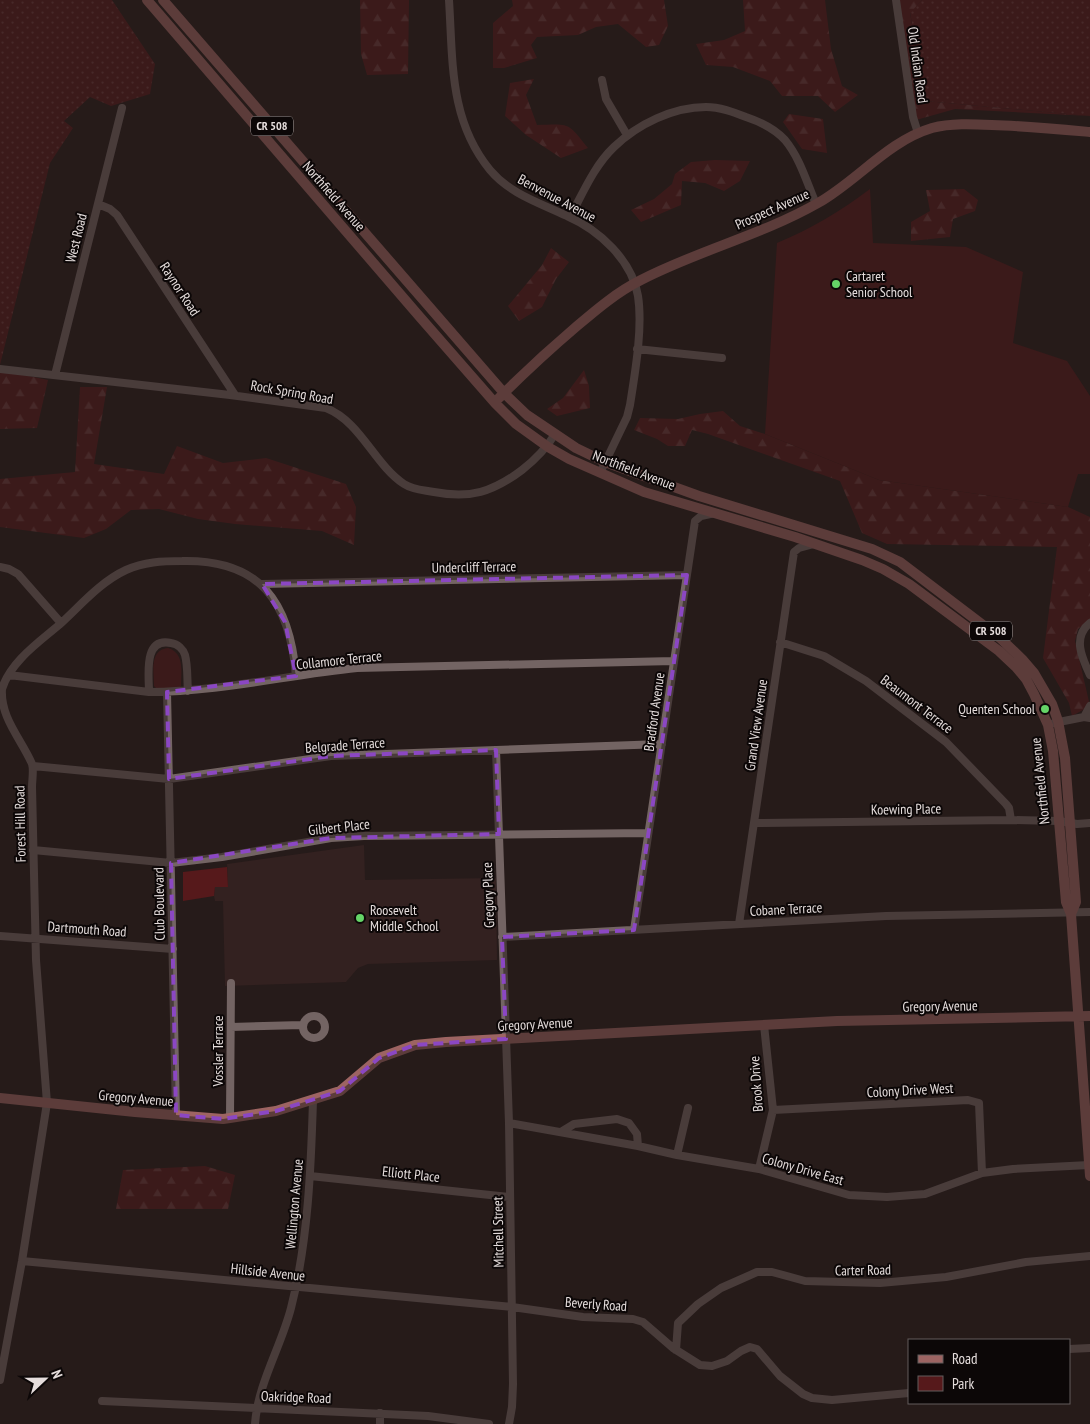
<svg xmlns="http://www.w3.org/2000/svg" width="1090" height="1424" viewBox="0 0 1090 1424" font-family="'PT Sans Narrow',sans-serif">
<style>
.built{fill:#332120}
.grass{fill:url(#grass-dots)}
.forest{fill:url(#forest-firs)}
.green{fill:#56191b}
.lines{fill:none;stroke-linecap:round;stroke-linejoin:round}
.minor{stroke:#736463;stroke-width:8}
.major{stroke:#9d6462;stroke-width:10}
.marked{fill:none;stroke:#8b47c3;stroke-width:4;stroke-dasharray:10 6;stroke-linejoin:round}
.poi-dot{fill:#65d467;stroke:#0c0707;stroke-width:2}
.labels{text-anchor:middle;stroke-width:4;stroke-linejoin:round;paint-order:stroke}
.shield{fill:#0c0707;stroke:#a49d9c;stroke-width:1}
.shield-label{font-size:12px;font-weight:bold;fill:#e5dddc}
.street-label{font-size:14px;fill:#e5dddc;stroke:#0c0707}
.poi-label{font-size:14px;fill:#e5dddc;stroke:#0c0707;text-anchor:start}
</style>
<defs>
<pattern id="grass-dots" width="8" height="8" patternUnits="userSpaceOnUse" patternTransform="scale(1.25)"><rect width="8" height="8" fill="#56191b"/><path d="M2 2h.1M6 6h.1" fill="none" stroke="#6e3a3c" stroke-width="1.8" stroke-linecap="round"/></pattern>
<pattern id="forest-firs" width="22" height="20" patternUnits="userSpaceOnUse" patternTransform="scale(1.25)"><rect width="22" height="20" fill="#56191b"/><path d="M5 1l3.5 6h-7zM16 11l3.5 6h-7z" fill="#6e3a3c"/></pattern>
</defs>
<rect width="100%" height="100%" fill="#261b1a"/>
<!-- built -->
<path class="built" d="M 364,845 L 365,880 L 496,878 L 497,960 L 368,964 L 358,968 L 346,982 L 225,986 L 223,901 L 215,901 L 214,896 L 215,887 L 228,887 L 227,864 Z"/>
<!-- grass -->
<path class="grass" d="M 0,0 L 112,0 L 155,64 L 150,94 L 111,106 L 90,97 L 64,121 L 73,128 L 50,163 L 0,365 Z
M 922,0 L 1090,0 L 1090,116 L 925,101 L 910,12 Z"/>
<!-- forest -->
<path class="forest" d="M 360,0 L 409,0 L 408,74 L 367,75 L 361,54 Z
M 512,0 L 664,0 L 668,26 L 659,45 L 646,47 L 618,24 L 596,27 L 578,35 L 537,37 L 531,45 L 537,58 L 504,68 L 493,68 L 493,23 L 513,6 Z
M 743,0 L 825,0 L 831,49 L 842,86 L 858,95 L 835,112 L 818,96 L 782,96 L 770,81 L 733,67 L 706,65 L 696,44 L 724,40 L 745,31 Z
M 897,0 L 922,0 L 910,13 L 925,101 L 1090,116 L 955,109 L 916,120 Z
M 534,79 L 526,95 L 537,125 C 571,124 567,122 588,148 L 561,158 L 526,135 L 505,116 L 510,83 Z
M 789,114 L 823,119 L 827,153 L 802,149 L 783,122 Z
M 715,160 L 750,161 L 740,181 L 724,191 L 705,183 L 682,181 L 681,205 L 641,222 L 631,210 L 654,199 L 672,184 L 675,174 L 691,162 Z
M 964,189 L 978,200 L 975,211 L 953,219 L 950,237 L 911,241 L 911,222 L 930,211 L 926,190 Z
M 551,248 L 569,262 L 556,279 L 542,307 L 519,321 L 508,306 L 542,265 Z
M 0,370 L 48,380 L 37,428 L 0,429 Z
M 584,370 L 589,386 L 590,408 L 557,416 L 547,409 L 563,398 Z
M 80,387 L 107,387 L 94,464 L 164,474 L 177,446 L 223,463 L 266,458 L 346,484 L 356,507 L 354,545 L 322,531 L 235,524 L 198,519 L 159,509 L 131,510 L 106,529 L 84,538 L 0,527 L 0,479 L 75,472 Z
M 723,411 L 740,426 L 765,434 L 879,480 L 1068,507 L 1090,517 L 1090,620 L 1078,629 L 1075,641 L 1090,706 L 1072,716 L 1069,703 L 1043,658 L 1057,547 L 887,544 L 862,533 L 840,481 L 708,434 L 692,430 L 685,446 L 668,446 L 657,439 L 634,430 L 640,418 L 678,419 L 700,414 Z
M 205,1166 L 235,1175 L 228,1209 L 116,1209 L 123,1170 Z"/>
<!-- green -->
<path class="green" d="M 870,189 L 873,243 L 966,247 L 1023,272 L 1013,343 L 1067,361 L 1090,396 L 1090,474 L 1078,474 L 1068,507 L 879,480 L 765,434 L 777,243 C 811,229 841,211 870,189 Z
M 168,648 C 185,653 181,672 181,686 L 178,688 L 156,688 L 154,686 C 154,672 149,650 168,648 Z
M 227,867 L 228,887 L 215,887 L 214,896 L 183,901 L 183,872 Z"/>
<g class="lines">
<!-- minor -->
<path class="minor" d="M 449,0 C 453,61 449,120 490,170 C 510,194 540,203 567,216 C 599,230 632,260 638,296 C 643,328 635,373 630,405 L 627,417 L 600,473
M 896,0 L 913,117 L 918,133
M 602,80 L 606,99 L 627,135
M 98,204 L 110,209 L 117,215 L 235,395
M 570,217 C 583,193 594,166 614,147 C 638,124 673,107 706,107 C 720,107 733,112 746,117 C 761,122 774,128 785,140 C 800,158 807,183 816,204
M 637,349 L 722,358
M 0,369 L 230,395 L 326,408 C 361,422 374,464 404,484 C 413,490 424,490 434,492 C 470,499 493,492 522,470 C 536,459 546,449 555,434
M 55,375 L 122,108
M 0,567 L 9,569 L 18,574 L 61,623
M 262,584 L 687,575
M 1090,623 C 1072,637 1082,658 1090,675
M 780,642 L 824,656 L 866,681 L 946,742 L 1006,804 L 1009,808 L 1011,820
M 9,675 L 149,692 C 219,692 287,675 357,668 L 674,661
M 149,692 C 149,675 143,637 171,643 C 178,644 183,649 185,655 C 188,666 187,680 188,691
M 167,692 L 176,1115
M 1084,717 L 1090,706
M 1054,723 L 1084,717 L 1090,718
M 496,750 L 509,1123 L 513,1384 L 512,1407 L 509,1424
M 33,766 L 169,779 L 331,756 L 662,744
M 754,823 L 1011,820 L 1059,821 L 1077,824 L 1090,823
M 33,850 L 171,863 L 222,857 L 331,838 L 364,836 L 648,833
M 739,924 L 794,552 L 799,548 L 814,544
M 634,930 L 695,521 L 701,516 L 715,513
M 0,936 L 173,949
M 502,937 L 886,916 L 1090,912
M303 1027a11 11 0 1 1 22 0a11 11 0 1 1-22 0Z
M 231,1027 L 302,1025
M 773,1110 L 968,1100 L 979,1103 L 982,1173
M 230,1118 L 231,983
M 509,1123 L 638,1146 L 677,1155 L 759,1169 L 849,1195 L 887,1197 L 925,1194 L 982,1173 L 1013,1169 L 1089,1165
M 561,1132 L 574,1124 L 617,1119 L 629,1123 L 637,1134 L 638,1146
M 677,1155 L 688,1108
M 759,1169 L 773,1110 L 764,1025
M 310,1176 L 509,1197
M 22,1261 L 512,1307 L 583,1317 L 633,1319 L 643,1322 L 673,1348 L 700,1365 L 712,1366 L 727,1361 L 741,1351 L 750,1347 L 757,1349 L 780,1376 L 803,1394 L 812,1398 L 832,1400 L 909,1393
M 1069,1349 L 1090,1348
M 676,1350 L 678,1323 L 698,1304 L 721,1288 L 757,1272 L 772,1272 L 805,1281 L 880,1283 L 946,1277 L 1026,1262 L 1090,1256
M 0,1380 L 22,1261 L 47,1103 L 36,960 L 32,787 C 32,780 34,770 32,764 C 22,740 0,718 2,689 C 10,662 39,642 59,625 C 80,606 100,582 126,570 C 144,562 162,561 182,561 C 261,559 290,603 296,676
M 102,1401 L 428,1416 L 489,1424
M 255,1424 C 258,1383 281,1347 291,1308 C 308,1242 311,1168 313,1100
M 380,1424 L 380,1413"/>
<!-- major -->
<path class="major" d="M 147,0 L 419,316 L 495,403 L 516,424 L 548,447 L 569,459 L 644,492 L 795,537 L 862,560 L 883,569 L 909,584 L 999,651 L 1016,667 L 1026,679 L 1034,694 L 1048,725 L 1053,751 L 1066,902 L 1071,914 L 1090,1176
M 163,0 L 504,393 L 527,415 L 576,448 L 605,462 L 699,496 L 872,549 L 900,562 L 1000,638 L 1022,659 L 1034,673 L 1052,704 L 1058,721 L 1065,758 L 1076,902 L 1071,914
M 499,398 C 524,373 550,349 577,326 C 597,309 617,292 641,280 C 699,250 762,235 818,203 C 857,181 888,141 932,128 C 951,123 972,124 992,125 C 1025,126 1057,129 1090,132
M 0,1098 L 135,1112 L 223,1119 L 230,1118 L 276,1111 L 340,1091 L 379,1058 L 415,1045 L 446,1042 L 837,1021 L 1090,1016"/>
</g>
<!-- marked area -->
<path d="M0 0H1090V1424H0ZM 687,575 L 634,930 L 502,937 L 506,1039 L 415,1045 L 379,1058 L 340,1091 L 276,1111 L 223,1119 L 176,1115 L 171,863 L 331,838 L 499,834 L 496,750 L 331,756 L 169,779 L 167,692 L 296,676 L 285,622 L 262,584 Z" fill="#261b1a" fill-opacity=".55" fill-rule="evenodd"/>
<path class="marked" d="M 687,575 L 634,930 L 502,937 L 506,1039 L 415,1045 L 379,1058 L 340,1091 L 276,1111 L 223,1119 L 176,1115 L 171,863 L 331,838 L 499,834 L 496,750 L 331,756 L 169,779 L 167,692 L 296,676 L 285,622 L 262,584 Z"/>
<!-- markers -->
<g class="poi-dot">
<circle cx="836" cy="284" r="5"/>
<circle cx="1045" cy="709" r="5"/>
<circle cx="360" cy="918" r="5"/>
</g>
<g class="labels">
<!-- shield labels -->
<g class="shield">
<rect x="251" y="116.5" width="42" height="19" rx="4"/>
<rect x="970" y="621.5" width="42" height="19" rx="4"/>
</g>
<g class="shield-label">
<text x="272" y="130">CR 508</text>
<text x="991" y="635">CR 508</text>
</g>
<!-- street labels -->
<g class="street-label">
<text transform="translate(918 65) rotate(82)" y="5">Old Indian Road</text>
<text transform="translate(334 196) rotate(49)" y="5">Northfield Avenue</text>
<text transform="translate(557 198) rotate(28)" y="5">Benvenue Avenue</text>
<text transform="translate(772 209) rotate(-24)" y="5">Prospect Avenue</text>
<text transform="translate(76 238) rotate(-76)" y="5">West Road</text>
<text transform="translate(180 289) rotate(57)" y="5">Raynor Road</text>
<text transform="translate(292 392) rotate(10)" y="5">Rock Spring Road</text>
<text transform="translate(634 470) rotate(21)" y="5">Northfield Avenue</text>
<text transform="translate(474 567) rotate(-1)" y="5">Undercliff Terrace</text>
<text transform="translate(339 660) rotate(-6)" y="5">Collamore Terrace</text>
<text transform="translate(917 704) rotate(37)" y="5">Beaumont Terrace</text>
<text transform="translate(654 712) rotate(-82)" y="5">Bradford Avenue</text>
<text transform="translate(756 725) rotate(-82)" y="5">Grand View Avenue</text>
<text transform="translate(345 745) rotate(-4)" y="5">Belgrade Terrace</text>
<text transform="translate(1040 781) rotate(-96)" y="5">Northfield Avenue</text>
<text transform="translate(906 809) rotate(-1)" y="5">Koewing Place</text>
<text transform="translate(20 824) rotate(-91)" y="5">Forest Hill Road</text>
<text transform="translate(339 827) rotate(-6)" y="5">Gilbert Place</text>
<text transform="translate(488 895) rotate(-92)" y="5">Gregory Place</text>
<text transform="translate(159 904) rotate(-91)" y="5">Club Boulevard</text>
<text transform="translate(786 909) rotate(-3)" y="5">Cobane Terrace</text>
<text transform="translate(87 929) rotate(4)" y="5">Dartmouth Road</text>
<text transform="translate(940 1006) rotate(-1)" y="5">Gregory Avenue</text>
<text transform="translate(535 1024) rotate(-3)" y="5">Gregory Avenue</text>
<text transform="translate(218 1051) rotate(-90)" y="5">Vossler Terrace</text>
<text transform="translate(756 1084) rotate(-94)" y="5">Brook Drive</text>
<text transform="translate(910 1090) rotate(-3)" y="5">Colony Drive West</text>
<text transform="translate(136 1098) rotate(5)" y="5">Gregory Avenue</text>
<text transform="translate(803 1169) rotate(16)" y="5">Colony Drive East</text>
<text transform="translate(411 1174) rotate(6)" y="5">Elliott Place</text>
<text transform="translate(294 1204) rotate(-85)" y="5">Wellington Avenue</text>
<text transform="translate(498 1232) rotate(-91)" y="5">Mitchell Street</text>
<text transform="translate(863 1270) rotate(-1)" y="5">Carter Road</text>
<text transform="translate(268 1272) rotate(6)" y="5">Hillside Avenue</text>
<text transform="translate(596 1304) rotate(4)" y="5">Beverly Road</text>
<text transform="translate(296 1397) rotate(2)" y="5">Oakridge Road</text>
</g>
<!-- poi labels -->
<g class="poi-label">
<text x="846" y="281">Cartaret<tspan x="846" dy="16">Senior School</tspan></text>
<text x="1035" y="714" text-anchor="end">Quenten School</text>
<text x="370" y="915">Roosevelt<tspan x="370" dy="16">Middle School</tspan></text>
</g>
</g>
<!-- legend -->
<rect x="908" y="1339" width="162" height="65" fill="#0c0707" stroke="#635d5c"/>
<rect x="918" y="1355" width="25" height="8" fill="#9d6462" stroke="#635d5c"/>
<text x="952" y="1364" font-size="15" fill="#e5dddc">Road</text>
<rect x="918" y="1376" width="25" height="15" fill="#56191b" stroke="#635d5c"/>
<text x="952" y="1389" font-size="15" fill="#e5dddc">Park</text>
<!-- north arrow -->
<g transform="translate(45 1379) rotate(68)" stroke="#0c0707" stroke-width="4" paint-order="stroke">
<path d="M0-4L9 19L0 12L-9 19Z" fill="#e5dddc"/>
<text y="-8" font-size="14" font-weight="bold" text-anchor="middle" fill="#e5dddc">N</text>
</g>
</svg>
